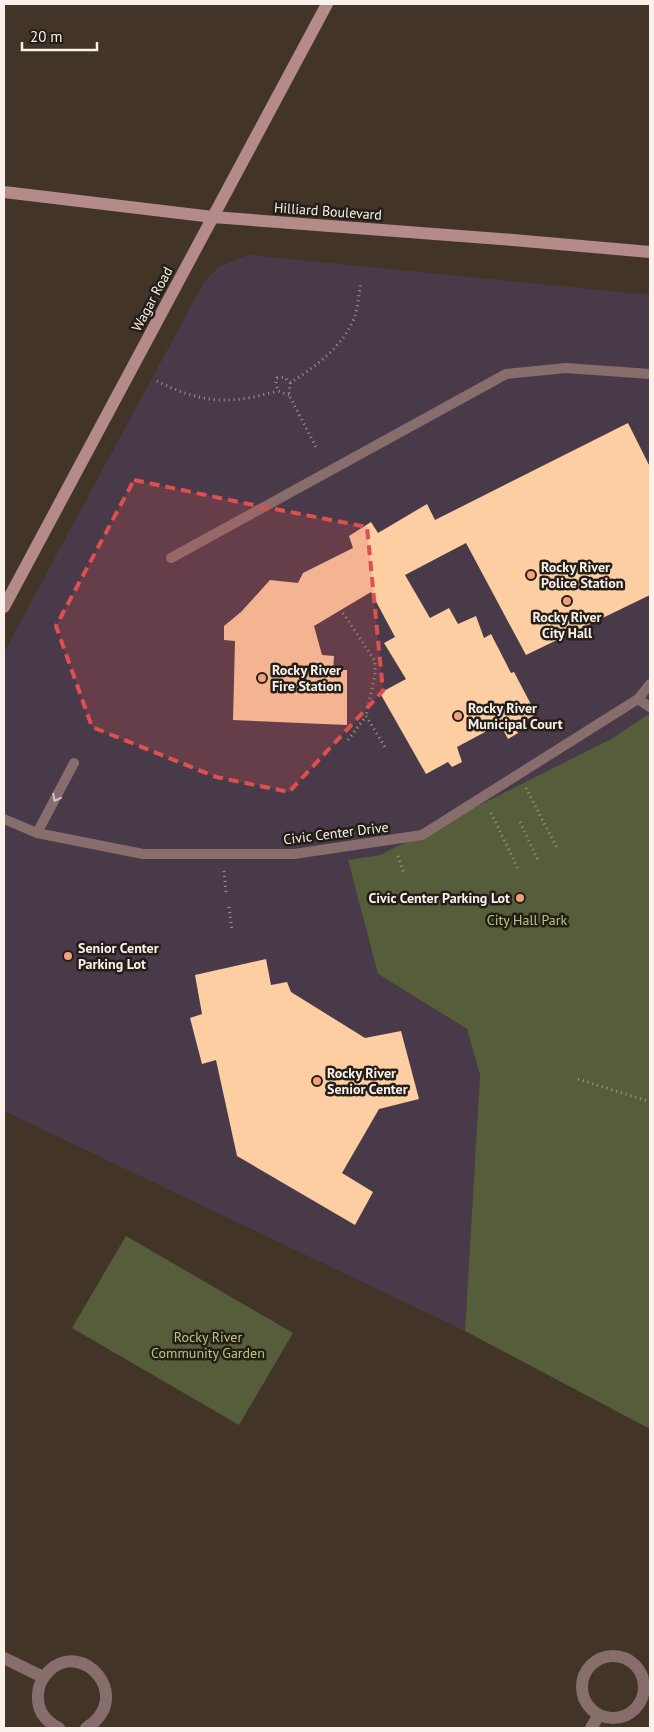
<svg xmlns="http://www.w3.org/2000/svg" width="654" height="1732" viewBox="0 0 654 1732" font-family="'PT Sans',sans-serif">
<style>
.commercial{fill:#483a49}
.green{fill:#565d3b}
.building{fill:#fccea2}
.lines{fill:none;stroke-linecap:round;stroke-linejoin:round}
.path{stroke:#a1978d;stroke-width:3;stroke-dasharray:1 4;stroke-linecap:butt}
.service{stroke:#886d6d;stroke-width:10}
.minor{stroke:#886d6d;stroke-width:12}
.secondary{stroke:#b58a8b;stroke-width:12}
.oneway{stroke:#d2c3be}
.marked{fill:#dd504f;fill-opacity:0.2;stroke:#dd504f;stroke-width:4;stroke-dasharray:10 6;stroke-linejoin:round}
.poi-dot{fill:#f2a07e;stroke:#241e18;stroke-width:2}
.labels{text-anchor:middle;stroke-width:5;stroke-linejoin:round;paint-order:stroke}
.street-label{font-size:14px;fill:#faf2ea;stroke:#241e18}
.poi-label{font-size:14px;font-weight:bold;fill:#faf2ea;stroke:#241e18;text-anchor:start}
.park-label{font-size:14px;fill:#b9c977;stroke:#241e18}
</style>
<rect width="100%" height="100%" fill="#423528"/>
<!-- commercial -->
<path class="commercial" d="M 249,255 L 650,295 L 650,713 L 613,738 L 380,855 L 348,860 L 378,974 L 467,1029 L 480,1075 L 465,1331 L 4,1111 L 4,652 L 204,282 L 220,266 Z"/>
<!-- green -->
<path class="green" d="M 650,713 L 650,1429 L 465,1331 L 480,1075 L 467,1029 L 378,974 L 348,860 L 380,855 L 613,738 Z
M 126,1236 L 293,1333 L 239,1425 L 72,1328 Z"/>
<!-- building -->
<path class="building" d="M 628,423 L 650,467 L 650,595 L 526,655 L 466,543 L 405,575 L 430,618 L 449,608 L 458,624 L 476,616 L 484,638 L 491,634 L 511,673 L 514,672 L 536,714 L 516,726 L 518,733 L 508,739 L 500,724 L 457,747 L 462,762 L 452,767 L 448,762 L 426,774 L 380,693 L 406,679 L 384,643 L 395,637 L 371,592 L 314,626 L 322,655 L 334,656 L 333,670 L 347,670 L 347,725 L 233,720 L 235,641 L 224,640 L 224,626 L 241,612 L 270,580 L 298,583 L 303,573 L 353,548 L 349,536 L 371,522 L 378,533 L 427,504 L 435,520 Z
M 266,959 L 271,985 L 287,982 L 291,992 L 365,1038 L 401,1031 L 419,1099 L 379,1109 L 342,1173 L 373,1192 L 355,1225 L 237,1156 L 216,1060 L 202,1064 L 190,1018 L 202,1014 L 195,975 Z"/>
<g class="lines">
<!-- path -->
<path class="path" d="M 157,381 C 179,392 203,401 228,400 C 244,400 263,395 278,391
M 290,383 C 315,367 344,346 355,316 C 358,306 359,293 361,282
M 289,395 L 278,391 L 276,383 L 277,378 L 284,377 L 290,383 L 289,395 L 317,449
M 343,613 L 375,661 L 375,675 L 366,716
M 348,740 L 366,716 L 385,747
M 526,788 L 558,850
M 491,813 L 519,871
M 520,822 L 539,862
M 398,856 L 404,874
M 224,871 L 226,893
M 229,907 L 232,930
M 578,1079 L 650,1102"/>
<!-- service -->
<path class="service" d="M 171,558 L 506,374 L 566,368 L 650,374
M 638,699 L 650,707
M 4,819 L 37,833 L 143,854 L 294,854 L 422,835 L 638,699 L 650,684
M 37,833 L 74,763"/>
<!-- minor -->
<path class="minor" d="M582 1687a31 31 0 1 1 62 0a31 31 0 1 1-62 0Z
M 4,1658 L 43,1677
M 59,1728 C 45,1721 37,1710 38,1695 C 38,1685 42,1678 49,1671 C 83,1638 135,1698 86,1728
M 591,1728 L 599,1715"/>
<!-- secondary -->
<path class="secondary" d="M 4,192 L 213,217 L 513,240 L 650,252
M 4,607 L 327,4"/>
</g>
<!-- one-way arrows -->
<defs><path id="oneway-chevron" d="M-2-3.5L2.5 0L-2 3.5" fill="none" stroke-width="1.6" stroke-linecap="round" stroke-linejoin="round" transform="scale(1.25)"/></defs>
<use class="oneway" href="#oneway-chevron" transform="translate(56 798) rotate(118)"/>
<!-- marked area -->
<path class="marked" d="M 134,480 L 244,503 L 367,527 L 383,691 L 289,792 L 216,777 L 92,727 L 56,626 Z"/>
<!-- markers -->
<g class="poi-dot">
<circle cx="531" cy="575" r="5"/>
<circle cx="567" cy="601" r="5"/>
<circle cx="262" cy="678" r="5"/>
<circle cx="458" cy="716" r="5"/>
<circle cx="520" cy="898" r="5"/>
<circle cx="68" cy="956" r="5"/>
<circle cx="317" cy="1081" r="5"/>
</g>
<g class="labels">
<!-- street labels -->
<g class="street-label">
<text transform="translate(328 211) rotate(4)" y="5">Hilliard Boulevard</text>
<text transform="translate(152 299) rotate(-62)" y="5">Wagar Road</text>
<text transform="translate(336 833) rotate(-7)" y="5">Civic Center Drive</text>
</g>
<!-- poi labels -->
<g class="poi-label">
<text x="541" y="572">Rocky River<tspan x="541" dy="16">Police Station</tspan></text>
<text x="567" y="622" text-anchor="middle">Rocky River<tspan x="567" dy="16">City Hall</tspan></text>
<text x="272" y="675">Rocky River<tspan x="272" dy="16">Fire Station</tspan></text>
<text x="468" y="713">Rocky River<tspan x="468" dy="16">Municipal Court</tspan></text>
<text x="510" y="903" text-anchor="end">Civic Center Parking Lot</text>
<text x="78" y="953">Senior Center<tspan x="78" dy="16">Parking Lot</tspan></text>
<text x="327" y="1078">Rocky River<tspan x="327" dy="16">Senior Center</tspan></text>
</g>
<!-- park labels -->
<g class="park-label">
<text x="527" y="925">City Hall Park</text>
<text x="208" y="1342">Rocky River<tspan x="208" dy="16">Community Garden</tspan></text>
</g>
</g>
<!-- border -->
<rect width="654" height="1732" fill="none" stroke="#faf2ea" stroke-width="10"/>
<!-- scale -->
<path d="M22 42v8h75v-8" fill="none" stroke="#faf2ea" stroke-width="2.5"/>
<text x="30" y="42" font-size="15" fill="#faf2ea" stroke="#241e18" stroke-width="4" paint-order="stroke">20 m</text>
</svg>
